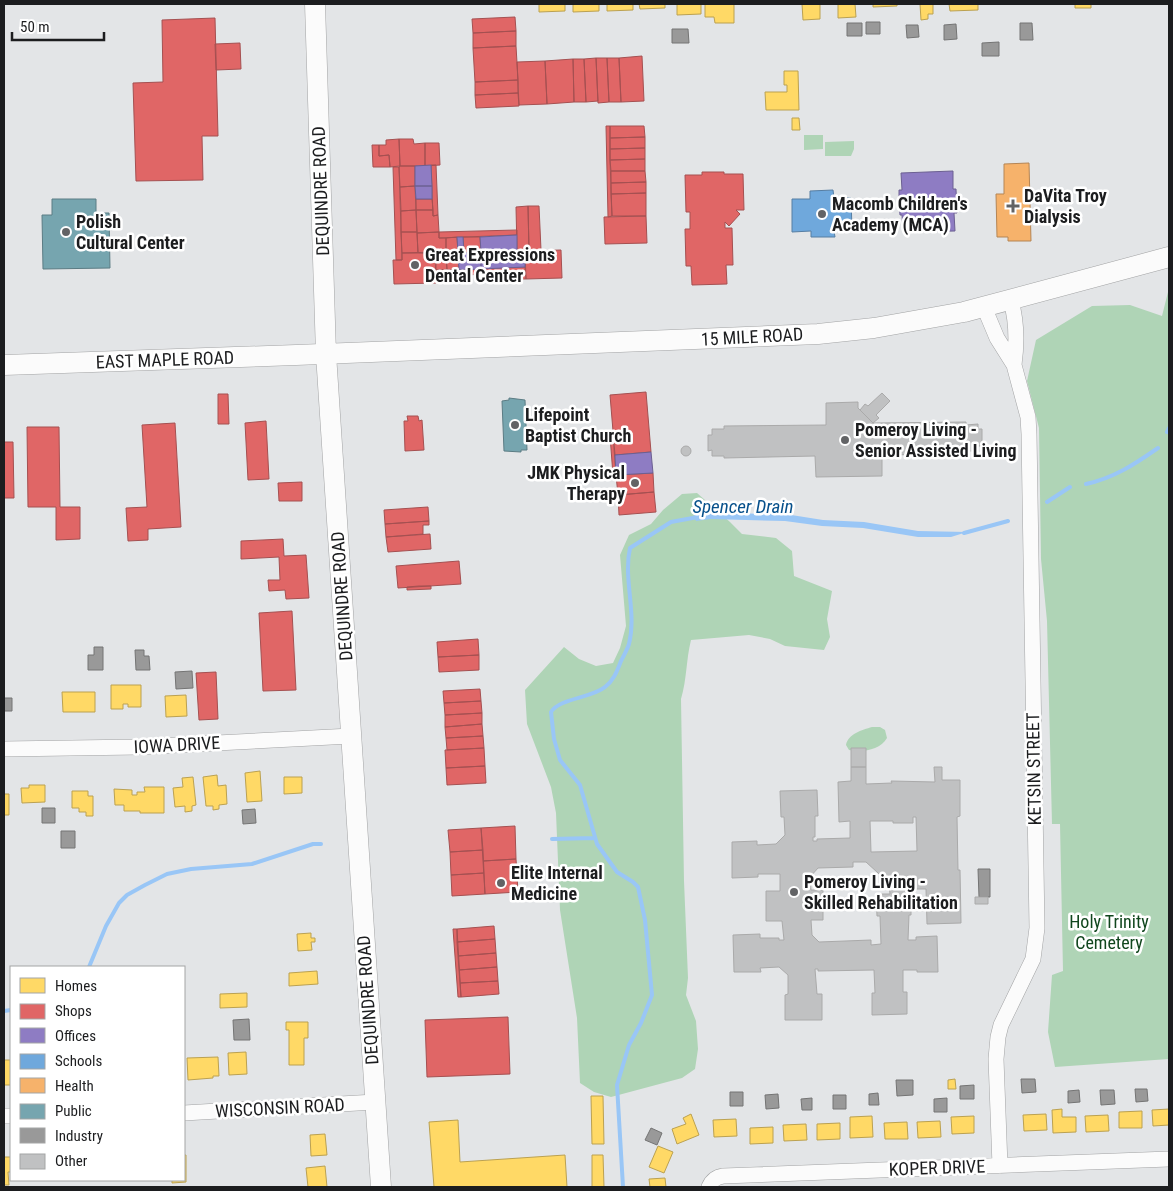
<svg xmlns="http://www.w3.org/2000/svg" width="1173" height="1191" viewBox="0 0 1173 1191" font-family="'Roboto Condensed',sans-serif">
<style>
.green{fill:#afd4b6}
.water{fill:#99c6f6}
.homes{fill:#ffd966;stroke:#bba151}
.shops{fill:#e06666;stroke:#a55051}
.offices{fill:#8e7cc3;stroke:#6c6092}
.schools{fill:#6fa8dc;stroke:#567ea3}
.health{fill:#f6b26b;stroke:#b58554}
.public{fill:#76a5af;stroke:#5b7c84}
.industry{fill:#999;stroke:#747474}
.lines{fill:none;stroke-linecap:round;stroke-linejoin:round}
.stream{stroke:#99c6f6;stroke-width:4}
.building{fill:#c0c1c2;stroke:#aaa;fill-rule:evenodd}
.minor-casing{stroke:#a2a3a4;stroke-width:16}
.secondary-casing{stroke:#a2a3a4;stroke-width:21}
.minor{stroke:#fbfbfb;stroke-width:15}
.secondary{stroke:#fbfbfb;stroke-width:20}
.poi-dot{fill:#626365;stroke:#fff;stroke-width:2}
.labels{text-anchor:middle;stroke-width:5;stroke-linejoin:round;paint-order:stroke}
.street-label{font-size:18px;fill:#1c1d1f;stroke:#fff}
.poi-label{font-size:18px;font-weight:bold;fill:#1c1d1f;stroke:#fff;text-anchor:start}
.park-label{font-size:18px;fill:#10461d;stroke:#fff}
.water-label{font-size:19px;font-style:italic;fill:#07508b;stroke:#fff}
</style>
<rect width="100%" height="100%" fill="#e3e5e7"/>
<!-- green -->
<path class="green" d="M 804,135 L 823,135 L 823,149 L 804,150 Z
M 854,141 L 854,149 L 851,156 L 825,156 L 825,142 Z
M 1168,292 L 1169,292 L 1169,1059 L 1055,1067 L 1048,1032 L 1052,975 L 1063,971 L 1060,824 L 1052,824 L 1047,621 L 1041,559 L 1039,428 L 1027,381 L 1036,340 L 1092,306 L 1130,305 L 1162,316 Z
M 697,493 L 730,522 L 742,534 L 776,538 L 792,551 L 794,576 L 832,591 L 827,619 L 830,637 L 824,650 L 785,646 L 770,639 L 749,635 L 691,640 C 686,660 687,679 681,699 L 684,881 L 688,978 L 686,995 L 696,1021 L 698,1049 L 695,1069 L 682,1078 L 611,1097 L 594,1092 L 580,1083 L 577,1018 L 560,910 L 556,813 L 551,787 L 527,724 L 525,690 L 564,647 L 579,659 L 596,666 L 613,663 L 620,648 L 626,626 L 620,555 L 629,535 L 651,524 L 663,510 L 682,494 Z
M 872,727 L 880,727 L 885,730 L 887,738 C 880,750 862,753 849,750 L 846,745 C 848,734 862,730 872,727 Z"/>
<!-- water -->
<path class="water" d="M 698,513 L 785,514 L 823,520 L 864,522 L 918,531 L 967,532 L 951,537 L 918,537 L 863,528 L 822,526 L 785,521 L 711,519 L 696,521 L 694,515 Z"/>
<!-- homes -->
<path class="homes" d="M 539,4 L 565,4 L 565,11 L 539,12 Z
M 573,4 L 599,4 L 599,11 L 573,12 Z
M 607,4 L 633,4 L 633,10 L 607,11 Z
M 639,4 L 665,4 L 665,8 L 640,9 Z
M 677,4 L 701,4 L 701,14 L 677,15 Z
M 705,4 L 734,4 L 734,23 L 715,23 L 714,17 L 705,17 Z
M 802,4 L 820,4 L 820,19 L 803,20 Z
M 838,4 L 855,4 L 856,17 L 838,18 Z
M 873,4 L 897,4 L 897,6 L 873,7 Z
M 920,4 L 933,4 L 933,14 L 928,14 L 928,19 L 921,20 Z
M 949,4 L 978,4 L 978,10 L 950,11 Z
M 1075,4 L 1091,4 L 1091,8 L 1075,8 Z
M 784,71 L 798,71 L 799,110 L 766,110 L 765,92 L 787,92 L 787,85 L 784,85 Z
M 792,118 L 799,118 L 800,130 L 792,130 Z
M 111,685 L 141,685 L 141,707 L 128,707 L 128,704 L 123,704 L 123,709 L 111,709 Z
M 62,692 L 95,692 L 95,712 L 63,712 Z
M 186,695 L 187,716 L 166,717 L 165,696 Z
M 260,771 L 262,801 L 247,802 L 245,773 Z
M 217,775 L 218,786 L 226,785 L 227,804 L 219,805 L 219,809 L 213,810 L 213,806 L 206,806 L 203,777 Z
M 193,777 L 196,805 L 192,806 L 192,811 L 185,812 L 185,806 L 175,807 L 173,788 L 183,787 L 182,778 Z
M 284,777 L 302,777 L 302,793 L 284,794 Z
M 29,785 L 45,785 L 45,802 L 22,803 L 21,788 L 29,788 Z
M 144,787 L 164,787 L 164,813 L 140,813 L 140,811 L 124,811 L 124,805 L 115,805 L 114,789 L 132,790 L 132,795 L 137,795 L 137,792 L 145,792 Z
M 72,791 L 88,791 L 88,796 L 93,796 L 93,816 L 86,816 L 86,812 L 79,812 L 79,808 L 72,808 Z
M 4,794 L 9,794 L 9,815 L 4,815 Z
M 311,933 L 311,938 L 315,938 L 315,942 L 311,942 L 312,950 L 298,951 L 297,934 Z
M 317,971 L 318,984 L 289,986 L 289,973 Z
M 247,993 L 247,1007 L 220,1008 L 220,994 Z
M 286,1022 L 308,1022 L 308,1038 L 304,1038 L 304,1065 L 289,1065 L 289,1030 L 286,1030 Z
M 246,1052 L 247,1074 L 229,1075 L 228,1053 Z
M 218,1057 L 219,1076 L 213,1076 L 213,1078 L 188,1080 L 187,1058 Z
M 4,1060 L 11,1060 L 11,1085 L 4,1085 Z
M 955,1079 L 956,1089 L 948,1089 L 948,1080 Z
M 591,1096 L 603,1096 L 604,1144 L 592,1144 Z
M 1062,1109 L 1062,1117 L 1076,1117 L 1076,1132 L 1053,1133 L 1052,1110 Z
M 1169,1109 L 1169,1125 L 1153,1126 L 1152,1110 Z
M 1142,1111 L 1142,1128 L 1119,1128 L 1119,1112 Z
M 691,1114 L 699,1135 L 677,1144 L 672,1129 L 686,1124 L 683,1118 Z
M 1046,1114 L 1047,1130 L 1024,1131 L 1023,1115 Z
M 1108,1115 L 1109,1131 L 1086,1132 L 1085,1116 Z
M 872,1116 L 873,1137 L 850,1138 L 850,1117 Z
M 974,1116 L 974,1133 L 952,1134 L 951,1117 Z
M 736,1119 L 737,1136 L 714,1137 L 713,1120 Z
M 458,1120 L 460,1162 L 565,1155 L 567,1187 L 434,1187 L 429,1122 Z
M 940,1121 L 941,1137 L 918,1138 L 917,1122 Z
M 907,1122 L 908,1139 L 885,1139 L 884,1123 Z
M 840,1123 L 840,1139 L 817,1140 L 817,1124 Z
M 806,1124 L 807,1140 L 784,1141 L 783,1125 Z
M 773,1127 L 773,1143 L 750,1144 L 750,1128 Z
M 325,1134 L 327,1155 L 311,1156 L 310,1135 Z
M 658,1146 L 673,1152 L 664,1173 L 649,1167 Z
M 184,1155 L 186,1155 L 186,1182 L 172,1183 L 172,1180 L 184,1180 Z
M 592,1155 L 603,1155 L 604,1187 L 592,1187 Z
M 4,1157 L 11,1157 L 11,1172 L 8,1172 L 9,1185 L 4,1185 Z
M 325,1166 L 327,1187 L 308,1187 L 306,1168 Z
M 665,1178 L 666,1187 L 650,1187 L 649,1179 Z"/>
<!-- shops -->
<path class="shops" d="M 515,17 L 516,31 L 473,33 L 472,19 Z
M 215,18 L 218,136 L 202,136 L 203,180 L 136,181 L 133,83 L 163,82 L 162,20 Z
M 516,31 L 516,46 L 473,48 L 473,33 Z
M 240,43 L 241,69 L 216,70 L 215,44 Z
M 516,46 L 518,80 L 475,82 L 473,48 Z
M 642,56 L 644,101 L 621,102 L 619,58 Z
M 596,58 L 607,58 L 609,102 L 598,103 Z
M 596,58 L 598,101 L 586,102 L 584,59 Z
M 607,58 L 619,58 L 621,102 L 609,102 Z
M 573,59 L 584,59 L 586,102 L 574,102 Z
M 573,59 L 574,102 L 547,104 L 545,61 Z
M 545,61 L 547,104 L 519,105 L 517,62 Z
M 518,80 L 518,93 L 475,95 L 475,82 Z
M 518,93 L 519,106 L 476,108 L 475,95 Z
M 606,126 L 610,126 L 610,160 L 612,216 L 608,217 Z
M 610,126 L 644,126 L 645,137 L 610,138 Z
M 645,137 L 645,148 L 610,149 L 610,138 Z
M 399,139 L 413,139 L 414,144 L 425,143 L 425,166 L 400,166 Z
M 399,139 L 400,166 L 390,167 L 389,155 L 379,156 L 379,145 L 386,145 L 386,140 Z
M 425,143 L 439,143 L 440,165 L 425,166 Z
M 372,145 L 379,145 L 379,156 L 389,155 L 390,167 L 373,167 Z
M 645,148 L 645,159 L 610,160 L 610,149 Z
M 645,159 L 645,171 L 611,171 L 610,160 Z
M 431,165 L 436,165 L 438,215 L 433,216 Z
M 400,166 L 415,166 L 415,186 L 400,187 L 399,167 Z
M 393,167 L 399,167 L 402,260 L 396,260 Z
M 611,171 L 645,171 L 646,182 L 611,183 Z
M 702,172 L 724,172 L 724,174 L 743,174 L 744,210 L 736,210 L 740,214 L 729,226 L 725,222 L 725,228 L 732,228 L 733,265 L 726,265 L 727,284 L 692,285 L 691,266 L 686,266 L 685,229 L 690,229 L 690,212 L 686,212 L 685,175 L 702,175 Z
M 646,182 L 646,193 L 611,194 L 611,183 Z
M 415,186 L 416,210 L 401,211 L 400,187 Z
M 646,193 L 646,216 L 612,216 L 611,194 Z
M 416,199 L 432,199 L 433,210 L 416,210 Z
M 528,206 L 539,206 L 541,250 L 529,251 Z
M 528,206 L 529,251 L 517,251 L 516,207 Z
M 416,210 L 417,232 L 401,232 L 401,211 Z
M 416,210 L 433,210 L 433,216 L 438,215 L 439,232 L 417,233 Z
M 646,216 L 647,243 L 605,244 L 604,217 Z
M 517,230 L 517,235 L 439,238 L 439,232 Z
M 401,232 L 417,232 L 418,253 L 402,253 Z
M 439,232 L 439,238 L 446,238 L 446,254 L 418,253 L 417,233 Z
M 457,237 L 458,253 L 446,254 L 446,238 Z
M 463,237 L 480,237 L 481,252 L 464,253 Z
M 561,250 L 562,278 L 526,279 L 525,251 Z
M 435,252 L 436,283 L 394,284 L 393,260 L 402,260 L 402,253 Z
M 458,253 L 459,270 L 447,270 L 446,254 Z
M 436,254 L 446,254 L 447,270 L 436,270 Z
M 525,267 L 526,279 L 518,279 L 518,273 L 436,276 L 436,270 Z
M 646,392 L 651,452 L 615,455 L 610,395 Z
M 218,394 L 228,394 L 229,424 L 218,424 Z
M 407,416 L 418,416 L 419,421 L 422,420 L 424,450 L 405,451 L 404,421 L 408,421 Z
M 266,421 L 269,479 L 248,480 L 245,423 Z
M 175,423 L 181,527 L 148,529 L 148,540 L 128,541 L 126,508 L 147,507 L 142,425 Z
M 27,427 L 59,427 L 60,507 L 80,507 L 80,539 L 56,540 L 56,507 L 28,507 Z
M 613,435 L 616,475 L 613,475 L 610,436 Z
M 4,442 L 13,442 L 14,498 L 4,498 Z
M 653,473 L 654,492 L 618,495 L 616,475 Z
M 302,482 L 302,501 L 279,501 L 278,483 Z
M 654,492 L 656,512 L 619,515 L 618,495 Z
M 428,507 L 429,521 L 385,524 L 384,510 Z
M 429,521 L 429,525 L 423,525 L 423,534 L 386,537 L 385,524 Z
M 430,534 L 431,549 L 388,552 L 386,537 Z
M 283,539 L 284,556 L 306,555 L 309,598 L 286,599 L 285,590 L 269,591 L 268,580 L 280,580 L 279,557 L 241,559 L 241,541 Z
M 459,561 L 461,584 L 398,588 L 396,566 Z
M 419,586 L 431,586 L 431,589 L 407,590 L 407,587 Z
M 292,611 L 296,690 L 263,691 L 259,613 Z
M 478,639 L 479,655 L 438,657 L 437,642 Z
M 479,655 L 479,670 L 439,672 L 438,657 Z
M 216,672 L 218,719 L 199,720 L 196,673 Z
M 480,689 L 481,701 L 444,703 L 443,691 Z
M 481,701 L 482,713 L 445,715 L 444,703 Z
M 482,713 L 482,724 L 445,727 L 445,715 Z
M 482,724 L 483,736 L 446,738 L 445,727 Z
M 483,736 L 484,748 L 447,750 L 446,738 Z
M 484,748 L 485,766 L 446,768 L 445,750 Z
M 485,766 L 486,783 L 447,785 L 446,768 Z
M 515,826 L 516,859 L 483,861 L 481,828 Z
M 481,828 L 483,850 L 450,852 L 448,830 Z
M 483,850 L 484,873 L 451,875 L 450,852 Z
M 516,859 L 518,892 L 485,894 L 483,861 Z
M 484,873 L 485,894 L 452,896 L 451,875 Z
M 494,926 L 495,939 L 457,942 L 457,929 Z
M 453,929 L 457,929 L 461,997 L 458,997 Z
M 495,939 L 496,953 L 458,956 L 457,942 Z
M 496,953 L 497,967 L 459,970 L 458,956 Z
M 497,967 L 498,981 L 460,983 L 459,970 Z
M 498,981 L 499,994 L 461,997 L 460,983 Z
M 508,1017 L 510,1074 L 427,1077 L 425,1020 Z"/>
<!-- offices -->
<path class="offices" d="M 431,165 L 432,186 L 415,186 L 415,166 Z
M 953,171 L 953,189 L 956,189 L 957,213 L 954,213 L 955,231 L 903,232 L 902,215 L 900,215 L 899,202 L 899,190 L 902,190 L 901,173 Z
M 415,186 L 432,186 L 432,199 L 416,199 Z
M 517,235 L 517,251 L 481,252 L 480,237 Z
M 457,237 L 463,237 L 464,253 L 458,253 Z
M 517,251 L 525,251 L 525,267 L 481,269 L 481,252 Z
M 481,252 L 481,269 L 459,270 L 458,253 Z
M 651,452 L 653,473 L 616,475 L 615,455 Z"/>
<!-- schools -->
<path class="schools" d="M 833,190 L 834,198 L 851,198 L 852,230 L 834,231 L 835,237 L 811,237 L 811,231 L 792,232 L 792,199 L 810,199 L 810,191 Z"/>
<!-- health -->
<path class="health" d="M 1029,163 L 1031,241 L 1008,241 L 1008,237 L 997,237 L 996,194 L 1004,194 L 1004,164 Z"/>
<!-- public -->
<path class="public" d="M 52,199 L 96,199 L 96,213 L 109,213 L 110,268 L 43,269 L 42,215 L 52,215 Z
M 509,398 L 525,400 L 527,450 L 521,450 L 521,452 L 504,451 L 502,401 L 509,400 Z"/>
<!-- industry -->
<path class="industry" d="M 866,22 L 880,22 L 880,34 L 866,34 Z
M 847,23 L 862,23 L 862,36 L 847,36 Z
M 1020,23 L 1032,23 L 1033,40 L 1020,40 Z
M 956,24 L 957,39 L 944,40 L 944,25 Z
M 906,25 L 918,25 L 919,37 L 907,38 Z
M 672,29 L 688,29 L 689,43 L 672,43 Z
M 999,42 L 999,56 L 982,56 L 982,43 Z
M 94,647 L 103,647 L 103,670 L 88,670 L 88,655 L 94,655 Z
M 135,650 L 144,650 L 144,656 L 149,656 L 150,670 L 136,670 Z
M 192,671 L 193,688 L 176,689 L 175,672 Z
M 4,698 L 12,698 L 12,711 L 4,711 Z
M 42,808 L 55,808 L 55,823 L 42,823 Z
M 255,809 L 256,823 L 243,824 L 242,810 Z
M 61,831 L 75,831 L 75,848 L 61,848 Z
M 978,869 L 990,869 L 990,897 L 979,897 Z
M 249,1019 L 250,1040 L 234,1040 L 233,1020 Z
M 1021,1079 L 1035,1079 L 1036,1092 L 1022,1093 Z
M 896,1080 L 913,1080 L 913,1095 L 897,1096 Z
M 974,1085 L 974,1099 L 960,1099 L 960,1086 Z
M 1135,1089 L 1147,1089 L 1148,1101 L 1136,1102 Z
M 1079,1090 L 1080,1102 L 1068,1103 L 1068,1091 Z
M 1100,1090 L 1114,1090 L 1115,1104 L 1101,1105 Z
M 730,1092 L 743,1092 L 743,1106 L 730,1106 Z
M 878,1093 L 879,1105 L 869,1105 L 869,1094 Z
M 778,1094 L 779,1108 L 766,1109 L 765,1095 Z
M 833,1095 L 846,1095 L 846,1109 L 833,1109 Z
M 812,1098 L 812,1110 L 802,1110 L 801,1099 Z
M 947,1098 L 947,1112 L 934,1112 L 934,1099 Z
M 651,1128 L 662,1133 L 657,1145 L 645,1140 Z"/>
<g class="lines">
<!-- stream -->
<path class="stream" d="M 1167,432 L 1169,428
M 1086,484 C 1114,478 1135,464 1158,448
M 1047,502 L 1070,487
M 964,533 L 1008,521
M 552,839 L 594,838
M 89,967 L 106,926 L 119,903 L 127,895 L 145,885 L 167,874 L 191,869 L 252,864 L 313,844 L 321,844
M 4,1011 L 11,1010
M 623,1187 L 617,1085 L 629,1045 L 641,1023 L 652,995 L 645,920 L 638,887 L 633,882 L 617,872 L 597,844 L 580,785 L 560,760 L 554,739 L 551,712 C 560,698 592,698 605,687 C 614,680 617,671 621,661 C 624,655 627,650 629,644 C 637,612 623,579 630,548 L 671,522 L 698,517"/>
</g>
<!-- building -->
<path class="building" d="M 882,393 L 890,401 L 876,415 L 879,418 L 873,423 L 860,410 L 865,404 L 868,406 Z
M 858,402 L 858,408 L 873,423 L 966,422 L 966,425 L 978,424 L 978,429 L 982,429 L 982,446 L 978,446 L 978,451 L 966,451 L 966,454 L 882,455 L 882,476 L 816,477 L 815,456 L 724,458 L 724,456 L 712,456 L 712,450 L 708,451 L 708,435 L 712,435 L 712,429 L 724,429 L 724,426 L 826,425 L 826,403 Z
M681 451a5 5 0 1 1 10 0a5 5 0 1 1-10 0Z
M 851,748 L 866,748 L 866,767 L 851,767 Z
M 851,767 L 866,767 L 866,784 L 892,783 L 891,781 L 935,782 L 934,767 L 942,767 L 942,780 L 960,780 L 960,816 L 957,817 L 958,870 L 960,870 L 961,923 L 927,924 L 926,889 L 909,889 L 909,894 L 911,894 L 911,915 L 909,915 L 908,940 L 916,940 L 916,937 L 937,936 L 938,972 L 917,972 L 917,970 L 903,970 L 903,992 L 907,992 L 907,1014 L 872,1015 L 872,993 L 875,993 L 874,970 L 818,971 L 818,969 L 815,969 L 817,994 L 822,994 L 822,1020 L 785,1020 L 785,995 L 788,994 L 788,975 L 779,967 L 760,968 L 761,972 L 734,972 L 733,935 L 760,934 L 760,938 L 779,938 L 779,940 L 784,940 L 782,921 L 766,921 L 766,891 L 780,891 L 780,874 L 758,874 L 758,877 L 732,878 L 732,842 L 757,841 L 757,845 L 776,844 L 785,835 L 784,817 L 781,817 L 780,791 L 817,790 L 818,816 L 815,816 L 815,837 L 813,837 L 813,841 L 817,841 L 817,839 L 850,838 L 850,821 L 839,822 L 838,782 L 851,781 ZM 913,817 L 916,817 L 917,851 L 871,852 L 870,821 L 893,821 L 893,823 L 913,823 ZM 853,862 L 866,862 L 889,883 L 890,894 L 876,894 L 877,916 L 880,916 L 881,944 L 871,945 L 871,940 L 819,942 L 812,935 L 811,920 L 823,920 L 823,890 L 811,890 L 810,877 L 818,868 L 853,867 Z
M 975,897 L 988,897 L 988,904 L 975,904 Z"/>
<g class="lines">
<!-- minor casing -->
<g class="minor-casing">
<path id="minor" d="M 1011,301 C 1017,322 1017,343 1014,365
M 984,307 L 997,338 L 1014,365 L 1028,417 L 1029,434 L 1037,928 L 1033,959 L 1001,1025 L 998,1037 L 996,1059 L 1000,1166
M 4,749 L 138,747 L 351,736
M 184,1113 L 375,1102
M 4,1116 L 11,1116
M 709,1187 C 712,1180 716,1177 723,1176 L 1169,1159"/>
</g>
<!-- secondary casing -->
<g class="secondary-casing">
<path id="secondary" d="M 315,4 L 326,354 L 381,1187
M 4,365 L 296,355 L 818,334 L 874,328 L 964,312 L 1169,257"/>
</g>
<!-- minor -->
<use href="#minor" class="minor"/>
<!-- secondary -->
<use href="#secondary" class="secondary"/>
</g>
<!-- markers -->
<g class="poi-dot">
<path d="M1010.5 198.5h5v5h5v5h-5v5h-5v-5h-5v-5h5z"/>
<circle cx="822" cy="214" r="5"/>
<circle cx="66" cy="232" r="5"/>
<circle cx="415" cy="265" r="5"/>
<circle cx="515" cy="425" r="5"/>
<circle cx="845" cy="440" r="5"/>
<circle cx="635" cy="483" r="5"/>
<circle cx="501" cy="883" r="5"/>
<circle cx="794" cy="892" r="5"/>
</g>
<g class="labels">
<!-- street labels -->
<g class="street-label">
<text transform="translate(321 191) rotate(-92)" y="6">DEQUINDRE ROAD</text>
<text transform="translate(752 337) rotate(-3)" y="6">15 MILE ROAD</text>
<text transform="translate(165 360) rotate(-2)" y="6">EAST MAPLE ROAD</text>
<text transform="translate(342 596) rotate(-94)" y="6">DEQUINDRE ROAD</text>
<text transform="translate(177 745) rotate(-3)" y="6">IOWA DRIVE</text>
<text transform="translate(1034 769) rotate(-91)" y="6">KETSIN STREET</text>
<text transform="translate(368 1000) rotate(-94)" y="6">DEQUINDRE ROAD</text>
<text transform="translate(280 1108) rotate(-3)" y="6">WISCONSIN ROAD</text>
<text transform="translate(937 1168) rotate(-2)" y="6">KOPER DRIVE</text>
</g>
<!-- poi labels -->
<g class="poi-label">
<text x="1024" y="202">DaVita Troy<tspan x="1024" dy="21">Dialysis</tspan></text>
<text x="832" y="210">Macomb Children's<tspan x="832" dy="21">Academy (MCA)</tspan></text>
<text x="76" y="228">Polish<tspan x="76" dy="21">Cultural Center</tspan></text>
<text x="425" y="261">Great Expressions<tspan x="425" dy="21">Dental Center</tspan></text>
<text x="525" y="421">Lifepoint<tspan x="525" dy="21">Baptist Church</tspan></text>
<text x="855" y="436">Pomeroy Living -<tspan x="855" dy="21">Senior Assisted Living</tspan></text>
<text x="625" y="479" text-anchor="end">JMK Physical<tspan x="625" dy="21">Therapy</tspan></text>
<text x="511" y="879">Elite Internal<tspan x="511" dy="21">Medicine</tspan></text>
<text x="804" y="888">Pomeroy Living -<tspan x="804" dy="21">Skilled Rehabilitation</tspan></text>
</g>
<!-- park labels -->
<g class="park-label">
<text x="1109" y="928">Holy Trinity<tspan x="1109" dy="21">Cemetery</tspan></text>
</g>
<!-- water labels -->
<g class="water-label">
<text x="743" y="513">Spencer Drain</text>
</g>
</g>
<!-- border -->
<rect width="1173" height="1191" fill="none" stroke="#1c1d1f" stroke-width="10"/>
<!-- legend -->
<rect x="10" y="966" width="175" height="215" fill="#ffffff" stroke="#a4a5a5"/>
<rect x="20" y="978" width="25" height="15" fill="#ffd966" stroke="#a4a5a5"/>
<text x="55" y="991" font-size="15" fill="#1c1d1f">Homes</text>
<rect x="20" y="1004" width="25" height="15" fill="#e06666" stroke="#a4a5a5"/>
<text x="55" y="1016" font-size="15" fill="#1c1d1f">Shops</text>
<rect x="20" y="1028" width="25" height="15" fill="#8e7cc3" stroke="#a4a5a5"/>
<text x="55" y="1041" font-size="15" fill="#1c1d1f">Offices</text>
<rect x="20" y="1054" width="25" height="15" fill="#6fa8dc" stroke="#a4a5a5"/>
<text x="55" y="1066" font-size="15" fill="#1c1d1f">Schools</text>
<rect x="20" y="1078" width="25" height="15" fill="#f6b26b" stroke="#a4a5a5"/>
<text x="55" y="1091" font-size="15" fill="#1c1d1f">Health</text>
<rect x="20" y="1104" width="25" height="15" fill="#76a5af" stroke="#a4a5a5"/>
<text x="55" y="1116" font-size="15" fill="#1c1d1f">Public</text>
<rect x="20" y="1128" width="25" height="15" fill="#999999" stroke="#a4a5a5"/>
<text x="55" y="1141" font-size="15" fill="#1c1d1f">Industry</text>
<rect x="20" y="1154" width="25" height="15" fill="#c0c1c2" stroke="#a4a5a5"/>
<text x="55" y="1166" font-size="15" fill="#1c1d1f">Other</text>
<!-- scale -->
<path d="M12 32v8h92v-8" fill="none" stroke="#1c1d1f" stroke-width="2.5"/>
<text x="20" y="32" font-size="15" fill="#1c1d1f" stroke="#ffffff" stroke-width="4" paint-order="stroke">50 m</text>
</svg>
